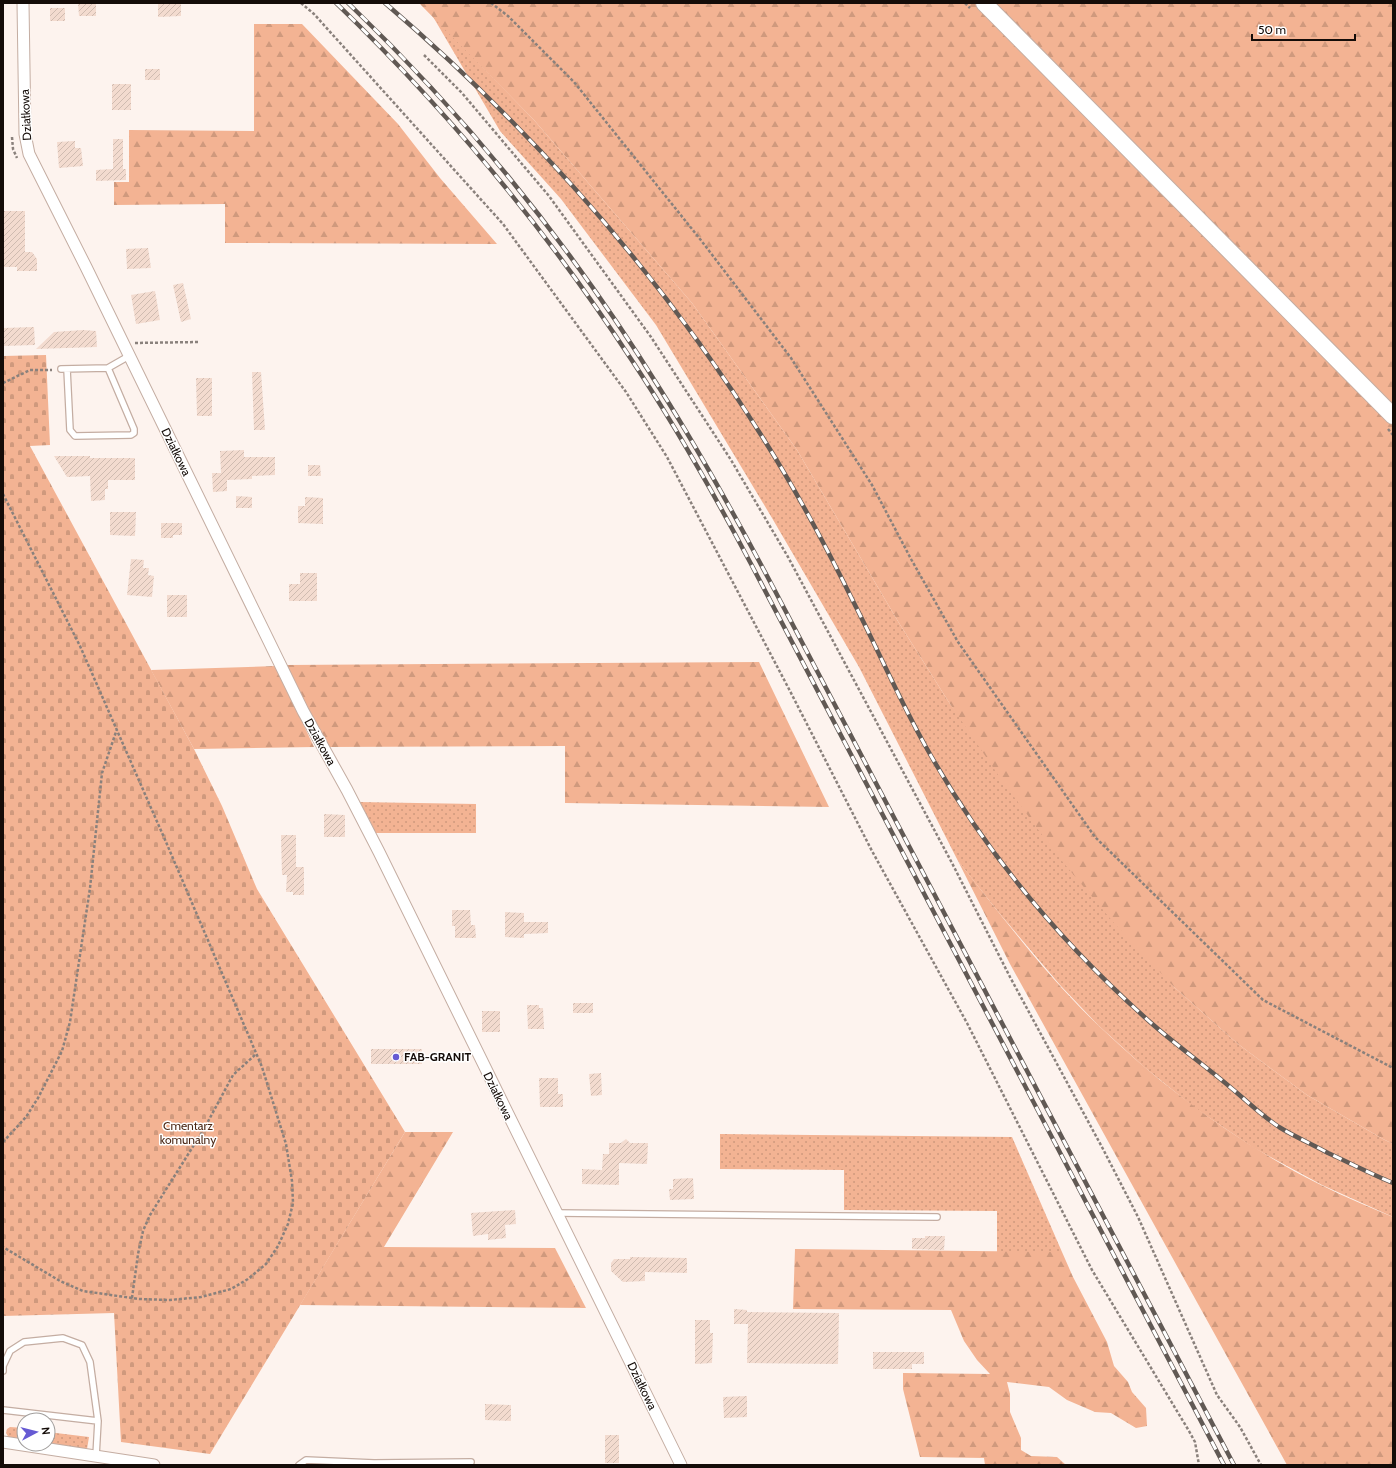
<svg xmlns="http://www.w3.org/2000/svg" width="1396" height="1468" viewBox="0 0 1396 1468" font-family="Cabin,sans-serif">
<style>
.grass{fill:url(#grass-dots)}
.forest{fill:url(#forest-firs)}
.cemetery{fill:url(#cemetery-stones)}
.building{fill:url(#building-hatch)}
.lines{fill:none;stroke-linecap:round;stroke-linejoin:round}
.lane-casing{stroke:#c4ada2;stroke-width:8}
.street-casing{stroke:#c4ada2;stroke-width:13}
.secondary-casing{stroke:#c4ada2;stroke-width:18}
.path{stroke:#8a817c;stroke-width:2.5;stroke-dasharray:3 2;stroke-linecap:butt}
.lane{stroke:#fff;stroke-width:5.5}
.street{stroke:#fff;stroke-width:11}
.secondary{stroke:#fff;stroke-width:16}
.rail-casing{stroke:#615954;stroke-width:4.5}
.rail{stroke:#fff;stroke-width:3;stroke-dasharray:9;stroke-linecap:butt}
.poi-dot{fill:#665ad3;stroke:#fff;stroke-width:1.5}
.labels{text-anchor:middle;stroke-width:3;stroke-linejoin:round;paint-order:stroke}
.street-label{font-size:12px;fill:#140c08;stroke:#fff}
.poi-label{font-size:12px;font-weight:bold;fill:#140c08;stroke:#fff;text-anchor:start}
.park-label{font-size:12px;fill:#4b2714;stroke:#fff}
</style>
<defs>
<pattern id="grass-dots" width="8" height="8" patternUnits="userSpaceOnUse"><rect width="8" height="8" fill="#f3b393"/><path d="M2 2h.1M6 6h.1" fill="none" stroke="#cf997d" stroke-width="1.8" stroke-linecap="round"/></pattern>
<pattern id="forest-firs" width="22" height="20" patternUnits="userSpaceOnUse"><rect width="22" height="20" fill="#f3b393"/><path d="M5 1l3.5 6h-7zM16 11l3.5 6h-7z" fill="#cf997d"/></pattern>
<pattern id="cemetery-stones" width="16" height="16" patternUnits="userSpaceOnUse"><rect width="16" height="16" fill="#f3b393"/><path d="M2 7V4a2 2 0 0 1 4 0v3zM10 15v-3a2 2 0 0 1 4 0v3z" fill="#cf997d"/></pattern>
<pattern id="building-hatch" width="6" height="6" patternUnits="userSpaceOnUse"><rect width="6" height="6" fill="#f3dbcf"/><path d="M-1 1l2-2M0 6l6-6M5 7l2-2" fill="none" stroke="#cfbbb0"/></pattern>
</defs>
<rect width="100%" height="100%" fill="#fdf3ee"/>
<!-- grass -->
<path class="grass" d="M 432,15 L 534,120 L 692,303 L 797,450 L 899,623 L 950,704 L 1174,987 L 1238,1044 L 1307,1095 L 1383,1139 L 1393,1144 L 1393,1217 L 1322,1185 L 1254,1148 L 1195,1108 L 1143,1066 L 1098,1025 L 1060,985 L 1000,914 L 958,861 L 859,667 L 772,518 L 656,325 L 561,199 L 500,131 Z
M 358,802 L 476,804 L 476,833 L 375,833 Z
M 720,1134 L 1012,1137 L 1062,1252 L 997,1252 L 997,1211 L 844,1210 L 844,1170 L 720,1169 Z
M 10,1427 L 24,1428 L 24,1440 L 9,1438 L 6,1433 L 7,1429 Z
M 48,1432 L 89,1437 L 87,1449 L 48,1443 Z"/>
<!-- forest -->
<path class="forest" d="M 419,3 L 1393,3 L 1393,1144 L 1383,1139 L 1307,1095 L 1238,1044 L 1174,987 L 1114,923 L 1057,855 L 1003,782 L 950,704 L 899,623 L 797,450 L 692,303 L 534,120 Z
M 254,24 L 302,24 L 398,124 L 440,178 L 497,244 L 225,243 L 225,204 L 114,205 L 114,182 L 129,182 L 129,130 L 254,131 Z
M 759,662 L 829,807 L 565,803 L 565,746 L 327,747 L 286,665 Z
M 276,666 L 314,747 L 194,749 L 151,670 Z
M 958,861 C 1003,917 1046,976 1099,1026 C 1165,1089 1239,1144 1321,1185 C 1345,1197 1369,1207 1393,1217 L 1393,1465 L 1287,1465 L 1010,964 Z
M 405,1132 L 453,1132 L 384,1247 L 555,1248 L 586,1308 L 300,1305 Z
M 795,1249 L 1062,1252 L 1073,1277 L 1107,1342 L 1114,1366 L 1128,1382 L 1132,1392 L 1146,1408 L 1147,1426 L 1136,1428 L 1111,1413 L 1095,1412 L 1067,1400 L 1049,1387 L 1007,1382 L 1010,1394 L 1010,1412 L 1021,1438 L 1021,1450 L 1031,1456 L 1057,1457 L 1066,1465 L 985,1465 L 984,1458 L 920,1457 L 903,1389 L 903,1373 L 990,1374 L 977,1360 L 964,1341 L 951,1310 L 793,1309 Z"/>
<!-- cemetery -->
<path class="cemetery" d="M 46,355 L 50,445 L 30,446 L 194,749 L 222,806 L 257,889 L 405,1132 L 210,1454 L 121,1442 L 114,1313 L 3,1316 L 3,356 Z"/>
<!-- building -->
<path class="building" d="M 78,3 L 96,3 L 96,16 L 79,16 Z
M 158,3 L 181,3 L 181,16 L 158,17 Z
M 50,8 L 65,8 L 65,21 L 50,21 Z
M 145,69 L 160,69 L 160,80 L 145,80 Z
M 112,84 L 131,84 L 131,110 L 112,110 Z
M 113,139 L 123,139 L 123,169 L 126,169 L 126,180 L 96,181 L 96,170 L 113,169 Z
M 75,141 L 75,148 L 81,148 L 83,166 L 59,168 L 57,142 Z
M 3,211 L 25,211 L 25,252 L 32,252 L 37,259 L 37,271 L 17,271 L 17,267 L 3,267 Z
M 148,248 L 151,268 L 127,269 L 126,249 Z
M 183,283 L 191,319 L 181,322 L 173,285 Z
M 155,291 L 160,320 L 136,324 L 131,295 Z
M 34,327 L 35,345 L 3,346 L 3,328 Z
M 83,330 L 96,331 L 97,347 L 36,349 L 54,332 Z
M 252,372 L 261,372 L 265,430 L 254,430 Z
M 196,378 L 212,378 L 212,416 L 197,416 Z
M 244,450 L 244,457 L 275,457 L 275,475 L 252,476 L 252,479 L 227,480 L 227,491 L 213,492 L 212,473 L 221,473 L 220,451 Z
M 54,456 L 90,456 L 90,458 L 135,458 L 135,480 L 108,480 L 108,489 L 105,489 L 105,500 L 91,501 L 90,476 L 67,477 Z
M 308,465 L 320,465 L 321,476 L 308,476 Z
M 236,496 L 252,497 L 252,508 L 236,508 Z
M 305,497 L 323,498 L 323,524 L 298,523 L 298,506 L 305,506 Z
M 110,512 L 136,512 L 135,536 L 110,535 Z
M 161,523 L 182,523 L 182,535 L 173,535 L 173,538 L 161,538 Z
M 131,559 L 144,560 L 143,568 L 149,568 L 148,575 L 154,576 L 152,597 L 127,595 Z
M 300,573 L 317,573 L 317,601 L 289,601 L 289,584 L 300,584 Z
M 167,595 L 187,595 L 187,617 L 167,617 Z
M 324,814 L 345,815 L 345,837 L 324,837 Z
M 281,835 L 296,835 L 296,867 L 304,867 L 304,895 L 293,895 L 293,892 L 286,892 L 287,875 L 282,875 Z
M 452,910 L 470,910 L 471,925 L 475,925 L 476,938 L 455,938 L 455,926 L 452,926 Z
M 505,912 L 524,913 L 524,922 L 548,922 L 548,933 L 524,934 L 524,938 L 505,937 Z
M 573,1003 L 593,1003 L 593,1013 L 573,1013 Z
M 527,1005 L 539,1005 L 539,1008 L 543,1008 L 544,1029 L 528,1029 Z
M 482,1011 L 500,1011 L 500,1032 L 482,1032 Z
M 371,1049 L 422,1049 L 422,1064 L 371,1064 Z
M 601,1073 L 602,1095 L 591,1096 L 589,1074 Z
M 539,1078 L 558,1078 L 558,1094 L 563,1094 L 563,1107 L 540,1107 Z
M 626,1139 L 630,1143 L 648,1143 L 647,1164 L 619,1163 L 619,1185 L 582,1184 L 582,1169 L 602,1170 L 603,1154 L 609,1154 L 609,1143 L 621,1143 Z
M 693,1178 L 694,1199 L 670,1200 L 669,1189 L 673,1189 L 673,1179 Z
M 515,1210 L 516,1224 L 505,1225 L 506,1238 L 488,1240 L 488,1234 L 473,1236 L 471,1213 Z
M 925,1236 L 945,1236 L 944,1250 L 912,1249 L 912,1238 L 925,1238 Z
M 630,1257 L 687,1258 L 687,1273 L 645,1272 L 645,1281 L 623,1282 L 611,1271 L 611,1263 L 614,1259 L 630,1259 Z
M 734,1309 L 747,1310 L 747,1312 L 839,1313 L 838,1364 L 747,1363 L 748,1324 L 734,1324 Z
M 695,1320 L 710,1320 L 710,1333 L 713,1333 L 712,1363 L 695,1364 Z
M 873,1352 L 924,1352 L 924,1364 L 912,1364 L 912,1369 L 873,1369 Z
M 747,1396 L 747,1417 L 724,1418 L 723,1397 Z
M 485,1404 L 511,1405 L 511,1421 L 485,1420 Z
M 605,1435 L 619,1435 L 619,1463 L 605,1463 Z"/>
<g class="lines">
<!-- lane casing -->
<g class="lane-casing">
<path id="lane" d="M 61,369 L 108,368 L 129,356
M 67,369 L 70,430 L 75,436 L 131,435 L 134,433 L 134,429 L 108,368
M 557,1213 L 937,1217
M 3,1371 L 3,1366 L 10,1351 L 24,1342 L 63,1338 L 82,1345 L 90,1362 L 98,1421 L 96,1456
M 3,1410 L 98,1421
M 299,1465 L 306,1460 L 374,1463 L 471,1462"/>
</g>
<!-- street casing -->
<g class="street-casing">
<path id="street" d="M 23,3 L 25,134 L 29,154 L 86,267 L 303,711 L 347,790 L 379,852 L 681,1465
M 3,1442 L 154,1465"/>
</g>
<!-- secondary casing -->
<g class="secondary-casing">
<path id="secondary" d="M 984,3 L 1393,416"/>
</g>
<!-- path -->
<path class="path" d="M 301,3 L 314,14 L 503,224 L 626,392 L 667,457 L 790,691 L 872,851 L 967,1023 L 1092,1270 L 1189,1431 L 1195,1442 L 1199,1465
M 491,3 L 508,16 L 574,82 L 700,239 L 791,358 L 872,485 L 911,559 L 958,642 L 1095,837 L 1263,1000 L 1393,1068
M 965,3 L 970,8
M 424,55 L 462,93 L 549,196 L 651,337 L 731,460 L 788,557 L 952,863 L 1010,977 L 1103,1149 L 1138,1217 L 1217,1395 L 1240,1427 L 1261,1465
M 12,137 L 13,149 L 17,158
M 135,343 L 198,342
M 3,383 L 30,370 L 52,370
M 1388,429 L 1393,435
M 3,494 L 80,646 L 166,842 L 262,1067 L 286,1144 L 292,1181 L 293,1203 L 288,1224 L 278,1246 L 266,1264 L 248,1279 L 231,1289 L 201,1297 L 170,1300 L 139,1299 L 83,1291 L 60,1281 L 3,1247
M 3,1142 L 26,1117 L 38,1098 L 62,1051 L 70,1022 L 90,888 L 102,773 L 117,729
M 132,1298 L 138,1254 L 143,1231 L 150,1215 L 204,1129 L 233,1075 L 256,1054"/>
<!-- lane -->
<use href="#lane" class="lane"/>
<!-- street -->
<use href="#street" class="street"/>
<!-- secondary -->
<use href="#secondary" class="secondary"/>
<!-- rail casing -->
<g class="rail-casing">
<path id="rail" d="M 336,3 C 448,111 548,232 633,362 C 676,427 714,494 750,562 L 1224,1465
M 348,3 C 467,117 573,249 660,389 C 701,454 738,521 774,589 L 1234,1465
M 385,3 C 532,129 660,274 763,438 C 797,492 827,548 855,605 C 879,652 900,701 926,747 C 984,851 1061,943 1150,1022 C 1176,1045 1204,1065 1230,1087 C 1247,1101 1261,1115 1279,1127 C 1295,1137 1312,1144 1328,1153 C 1350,1163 1371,1174 1393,1183"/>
</g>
<!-- rail -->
<use href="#rail" class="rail"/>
</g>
<!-- markers -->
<circle class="poi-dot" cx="396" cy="1057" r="4"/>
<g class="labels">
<!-- street labels -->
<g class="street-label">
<text transform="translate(26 115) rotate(-93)" y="4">Działkowa</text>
<text transform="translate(176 452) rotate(64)" y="4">Działkowa</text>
<text transform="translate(320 742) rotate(61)" y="4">Działkowa</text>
<text transform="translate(498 1096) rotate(64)" y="4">Działkowa</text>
<text transform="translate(642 1386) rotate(64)" y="4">Działkowa</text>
</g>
<!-- poi labels -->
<g class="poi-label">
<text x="404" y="1061">FAB-GRANIT</text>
</g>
<!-- park labels -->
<g class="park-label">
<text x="188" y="1130">Cmentarz<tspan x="188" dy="14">komunalny</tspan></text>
</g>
</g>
<!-- border -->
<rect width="1396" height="1468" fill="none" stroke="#140c08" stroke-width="8"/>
<!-- north arrow -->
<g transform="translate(36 1432) rotate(83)"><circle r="19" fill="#ffffff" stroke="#a19e9c"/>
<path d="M0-3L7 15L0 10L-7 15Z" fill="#665ad3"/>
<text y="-6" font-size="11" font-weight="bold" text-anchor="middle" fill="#140c08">N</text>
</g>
<!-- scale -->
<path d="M1252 34v6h103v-6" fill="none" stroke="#140c08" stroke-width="2"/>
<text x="1258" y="34" font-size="12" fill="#140c08" stroke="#ffffff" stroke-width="3" paint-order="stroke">50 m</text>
</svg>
